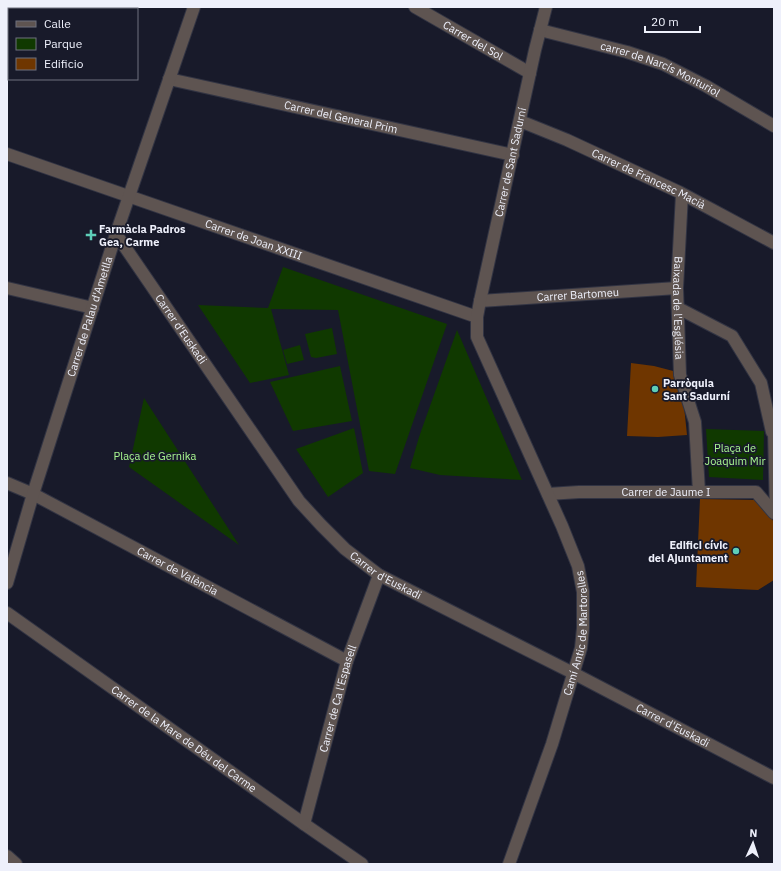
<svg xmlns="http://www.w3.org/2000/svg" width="781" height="871" viewBox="0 0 781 871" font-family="'IBM Plex Sans',sans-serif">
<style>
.green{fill:#103900}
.building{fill:#6f3600}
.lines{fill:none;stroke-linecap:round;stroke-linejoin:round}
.lane-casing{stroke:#323443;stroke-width:10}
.street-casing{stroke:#323443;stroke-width:14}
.lane{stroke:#5e5451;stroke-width:8}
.street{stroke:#5e5451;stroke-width:12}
.poi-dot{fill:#5eceb8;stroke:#181a2a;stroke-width:1.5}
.labels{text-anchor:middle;stroke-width:3.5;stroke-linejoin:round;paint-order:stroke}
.street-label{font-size:11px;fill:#eef0fb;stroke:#181a2a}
.poi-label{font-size:11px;font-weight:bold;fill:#eef0fb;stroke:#181a2a;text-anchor:start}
.park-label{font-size:11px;fill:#a9f891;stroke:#181a2a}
</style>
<rect width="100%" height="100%" fill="#181a2a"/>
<!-- green -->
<path class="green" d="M 283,267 L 447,324 L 395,474 L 369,471 L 338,310 L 271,309 L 289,375 L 250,383 L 198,305 L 268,308 Z
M 332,328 L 337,354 L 316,358 L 311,357 L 305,334 Z
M 457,330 L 522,480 L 440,475 L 410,468 L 419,437 Z
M 300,345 L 304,360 L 287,364 L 283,350 Z
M 340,366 L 352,421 L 293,431 L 270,382 Z
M 144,398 L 239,545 L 129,467 Z
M 354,428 L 363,473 L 328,497 L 296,449 Z
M 706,429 L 764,431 L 763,480 L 709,477 Z"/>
<!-- building -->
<path class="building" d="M 631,363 L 654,366 L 677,372 L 684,406 L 687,435 L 658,437 L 627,436 Z
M 700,499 L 757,500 L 774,522 L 774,580 L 758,590 L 696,587 Z"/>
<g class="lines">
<!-- lane casing -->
<g class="lane-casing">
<path id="lane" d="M 772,432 L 774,513"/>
</g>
<!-- street casing -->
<g class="street-casing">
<g id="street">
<path id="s1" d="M 415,7 L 530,73"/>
<path id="s2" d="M 540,30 L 627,52 L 663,64 L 706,86 L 774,126"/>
<path id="s3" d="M 169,79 L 513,155"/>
<path id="s4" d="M 520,121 L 567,140 L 679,192 L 774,243"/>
<path id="s5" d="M 7,154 L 477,317"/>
<path id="s6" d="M 682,194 L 677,288 L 680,375 L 695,422 L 699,492"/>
<path id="s7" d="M 116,234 L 299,501 L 321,525 L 345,549 L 379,575 L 573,673 L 774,778"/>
<path d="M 7,288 L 93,308"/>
<path id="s8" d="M 480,301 L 677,288"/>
<path d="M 678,308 L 732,336 L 761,383 L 772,432 L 774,431"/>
<path id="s9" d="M 7,483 L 33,494 L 347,661"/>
<path id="s10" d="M 548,494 L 579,492 L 756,492 L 774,513"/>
<path id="s11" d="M 7,583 L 33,494 L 116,234 L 194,7"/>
<path id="s12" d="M 7,613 L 304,824 L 362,864"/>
<path id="s13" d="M 304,824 L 347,661 L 379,575"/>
<path d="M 7,856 L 16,864"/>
<path id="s14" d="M 509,864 L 552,744 L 581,648 L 583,628 L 583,592 L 578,566 L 562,526 L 477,337 L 477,317 L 480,301 L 535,50 L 546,7"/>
</g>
</g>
<!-- lane -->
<use href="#lane" class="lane"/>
<!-- street -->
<use href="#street" class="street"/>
</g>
<!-- markers -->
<g class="poi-dot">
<path d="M89 229h4v4h4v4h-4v4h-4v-4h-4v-4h4z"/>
<circle cx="655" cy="389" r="4"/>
<circle cx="736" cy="551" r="4"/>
</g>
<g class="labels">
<!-- street labels -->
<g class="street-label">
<text dy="4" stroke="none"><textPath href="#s1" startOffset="67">Carrer del Sol</textPath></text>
<text dy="4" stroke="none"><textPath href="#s2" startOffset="127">carrer de Narcís Monturiol</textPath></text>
<text dy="4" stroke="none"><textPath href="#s3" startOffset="176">Carrer del General Prim</textPath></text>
<text dy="4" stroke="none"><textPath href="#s14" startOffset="739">Carrer de Sant Sadurní</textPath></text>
<text dy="4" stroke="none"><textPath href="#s4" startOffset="141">Carrer de Francesc Macià</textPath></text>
<text dy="4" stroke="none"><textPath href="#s5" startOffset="261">Carrer de Joan XXIII</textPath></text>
<text dy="4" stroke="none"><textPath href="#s8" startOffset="98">Carrer Bartomeu</textPath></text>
<text dy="4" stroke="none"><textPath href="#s6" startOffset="114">Baixada de l'Església</textPath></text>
<text dy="4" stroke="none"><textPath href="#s11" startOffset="279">Carrer de Palau d'Ametlla</textPath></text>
<text dy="4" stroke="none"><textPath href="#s7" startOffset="115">Carrer d'Euskadi</textPath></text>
<text dy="4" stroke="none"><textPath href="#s10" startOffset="118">Carrer de Jaume I</textPath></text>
<text dy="4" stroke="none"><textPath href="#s9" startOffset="192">Carrer de València</textPath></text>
<text dy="4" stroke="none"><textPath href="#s7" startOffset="439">Carrer d'Euskadi</textPath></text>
<text dy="4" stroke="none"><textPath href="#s14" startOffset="242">Camí Antic de Martorelles</textPath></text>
<text dy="4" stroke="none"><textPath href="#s13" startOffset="130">Carrer de Ca l'Espasell</textPath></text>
<text dy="4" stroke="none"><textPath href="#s7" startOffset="763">Carrer d'Euskadi</textPath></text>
<text dy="4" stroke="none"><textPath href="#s12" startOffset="217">Carrer de la Mare de Déu del Carme</textPath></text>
</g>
<!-- poi labels -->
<g class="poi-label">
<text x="99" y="233">Farmàcia Padros<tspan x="99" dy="13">Gea, Carme</tspan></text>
<text x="663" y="387">Parròquia<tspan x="663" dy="13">Sant Sadurní</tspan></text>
<text x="728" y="549" text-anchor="end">Edifici cívic<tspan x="728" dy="13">del Ajuntament</tspan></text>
</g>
<!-- park labels -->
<g class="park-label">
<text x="735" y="452">Plaça de<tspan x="735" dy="13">Joaquim Mir</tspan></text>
<text x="155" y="460">Plaça de Gernika</text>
</g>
</g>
<!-- border -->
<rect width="781" height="871" fill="none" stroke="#eef0fb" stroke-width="16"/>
<!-- legend -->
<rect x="8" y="8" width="130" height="72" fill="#181a2a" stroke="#6e707e"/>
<rect x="16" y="21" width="20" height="6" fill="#5e5451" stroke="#6e707e"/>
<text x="44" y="28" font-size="12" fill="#eef0fb">Calle</text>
<rect x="16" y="38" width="20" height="12" fill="#103900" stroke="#6e707e"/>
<text x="44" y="48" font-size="12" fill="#eef0fb">Parque</text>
<rect x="16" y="58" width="20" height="12" fill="#6f3600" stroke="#6e707e"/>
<text x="44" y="68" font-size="12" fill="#eef0fb">Edificio</text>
<!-- north arrow -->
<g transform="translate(753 843) rotate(3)" stroke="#181a2a" stroke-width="3" paint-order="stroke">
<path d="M0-3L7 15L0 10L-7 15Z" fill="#eef0fb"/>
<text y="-6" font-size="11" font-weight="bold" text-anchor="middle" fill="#eef0fb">N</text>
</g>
<!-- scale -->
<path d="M645 26v6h55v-6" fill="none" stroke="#eef0fb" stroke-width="2"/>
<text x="651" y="26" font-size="12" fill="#eef0fb" stroke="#181a2a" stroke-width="3" paint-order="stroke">20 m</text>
</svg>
